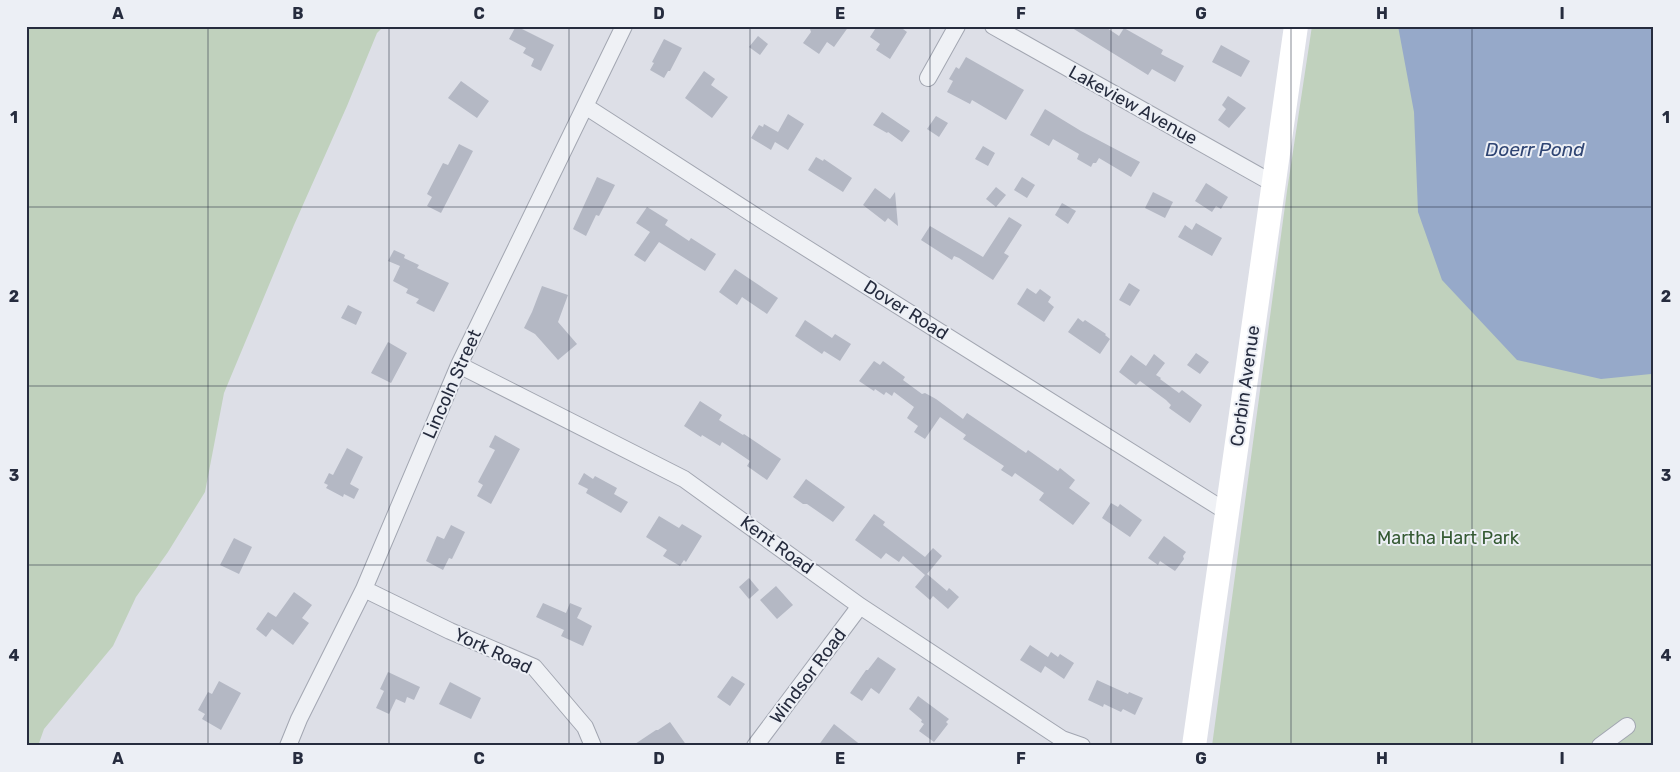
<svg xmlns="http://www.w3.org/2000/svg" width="1680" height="772" viewBox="0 0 1680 772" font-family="Rubik,sans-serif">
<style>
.green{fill:#c0d1bd}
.water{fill:#96a9c9}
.building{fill:#b4b8c4}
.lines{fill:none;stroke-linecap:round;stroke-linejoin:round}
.minor-casing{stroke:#a2a6b1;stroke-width:18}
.minor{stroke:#eff1f5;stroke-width:16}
.secondary{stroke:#fff;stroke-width:24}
.grid{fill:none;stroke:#262c3e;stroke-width:1;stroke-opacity:0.55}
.labels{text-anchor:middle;stroke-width:4;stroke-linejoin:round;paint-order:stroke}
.street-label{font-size:18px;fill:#262c3e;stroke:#eceff5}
.park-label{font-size:18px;fill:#355a33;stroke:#eceff5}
.water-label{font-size:19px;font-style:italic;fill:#2f4573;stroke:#eceff5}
.neatline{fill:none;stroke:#262c3e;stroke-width:2}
.grid-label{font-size:16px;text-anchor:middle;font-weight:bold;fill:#262c3e}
</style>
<rect width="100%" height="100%" fill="#dddfe7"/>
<!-- green -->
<path class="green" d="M 26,26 L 384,26 L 377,33 L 347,106 L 294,225 L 224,393 L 205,492 L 168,552 L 136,597 L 113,646 L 44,729 L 38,746 L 26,746 Z
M 1312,26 L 1654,26 L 1654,746 L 1212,746 L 1287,191 Z"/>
<!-- water -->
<path class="water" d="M 1398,26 L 1654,26 L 1654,372 L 1651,374 L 1601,379 L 1517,360 L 1442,280 L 1418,212 L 1414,112 Z"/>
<!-- building -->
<path class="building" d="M 516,26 L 554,45 L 541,71 L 531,66 L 534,59 L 523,53 L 526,48 L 509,39 Z
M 809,26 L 849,26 L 834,47 L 827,42 L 819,54 L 803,43 L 811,32 Z
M 877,26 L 899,26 L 907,32 L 890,59 L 876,50 L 880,44 L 870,37 Z
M 1069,26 L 1104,26 L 1119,36 L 1124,28 L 1163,50 L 1161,54 L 1184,66 L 1175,82 L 1152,69 L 1148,75 Z
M 758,36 L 768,44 L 760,55 L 749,47 Z
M 664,39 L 682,48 L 670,71 L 668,71 L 664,78 L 650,70 L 654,63 L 652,62 Z
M 1221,45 L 1250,61 L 1241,77 L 1212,62 Z
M 966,57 L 1024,90 L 1006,120 L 972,100 L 970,104 L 947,92 L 953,81 L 949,79 L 956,67 L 959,69 Z
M 704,71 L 715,79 L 711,85 L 728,97 L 712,118 L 685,98 Z
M 461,81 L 489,101 L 477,118 L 448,98 Z
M 1228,96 L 1246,108 L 1229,128 L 1218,120 L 1226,109 L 1222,105 Z
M 1045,109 L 1081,131 L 1140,162 L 1131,177 L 1099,158 L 1096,163 L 1093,163 L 1091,167 L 1077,159 L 1079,154 L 1053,139 L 1049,146 L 1030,135 Z
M 882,112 L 910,131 L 902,142 L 888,132 L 887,133 L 873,125 Z
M 788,114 L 804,124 L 788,150 L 775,142 L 771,150 L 751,138 L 759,125 L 763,127 L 764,124 L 778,132 Z
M 936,116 L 948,123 L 939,137 L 927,129 Z
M 459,144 L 473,151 L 441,213 L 427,206 L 432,197 L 427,194 L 443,163 L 448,165 Z
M 983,146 L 995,153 L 988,166 L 975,159 Z
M 816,157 L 823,161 L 824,159 L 852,178 L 843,192 L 808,170 Z
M 597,177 L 615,185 L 599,216 L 596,215 L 586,236 L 573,229 Z
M 1022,177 L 1035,185 L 1027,198 L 1014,190 Z
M 1206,183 L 1228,197 L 1221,209 L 1216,206 L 1212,212 L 1195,201 Z
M 996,187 L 1006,195 L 996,207 L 986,199 Z
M 875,188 L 890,199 L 895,192 L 898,226 L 888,218 L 885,222 L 863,205 Z
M 1153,192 L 1173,202 L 1165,218 L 1145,208 Z
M 1062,203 L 1076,211 L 1068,224 L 1055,215 Z
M 647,207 L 668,220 L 665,225 L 689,241 L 691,238 L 716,254 L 705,271 L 659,242 L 645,262 L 634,255 L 650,232 L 636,223 Z
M 1009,217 L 1022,225 L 1004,253 L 1009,256 L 993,280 L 959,258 L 954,256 L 952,260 L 921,240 L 930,226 L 983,257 Z
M 1196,223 L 1222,238 L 1212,256 L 1178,237 L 1185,225 L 1192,230 Z
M 394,250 L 405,255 L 404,258 L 419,265 L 417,268 L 449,283 L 434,312 L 416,303 L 419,299 L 406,293 L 408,289 L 393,281 L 400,266 L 388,261 Z
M 735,269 L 778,298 L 767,314 L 742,297 L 737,305 L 719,292 Z
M 1129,283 L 1140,290 L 1130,306 L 1119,300 Z
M 542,286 L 568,295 L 558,322 L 577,344 L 558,360 L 535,334 L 524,328 L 532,312 Z
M 1027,288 L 1036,294 L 1040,289 L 1051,297 L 1048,302 L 1054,307 L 1044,322 L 1017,304 Z
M 348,305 L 362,312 L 356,325 L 341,318 Z
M 1078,318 L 1083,322 L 1085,320 L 1106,334 L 1105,335 L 1110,339 L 1100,354 L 1068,332 Z
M 805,320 L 832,338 L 835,334 L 851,344 L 840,361 L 824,351 L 822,354 L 795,336 Z
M 388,342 L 407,353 L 391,383 L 371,373 Z
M 1196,353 L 1209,362 L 1200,374 L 1187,365 Z
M 1154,354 L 1165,363 L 1156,375 L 1161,378 L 1160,379 L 1179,393 L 1182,390 L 1202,405 L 1190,423 L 1169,408 L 1171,405 L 1166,400 L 1140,381 L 1136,385 L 1119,372 L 1131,355 L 1146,366 Z
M 874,361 L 880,365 L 883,361 L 905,377 L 903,380 L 922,394 L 925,393 L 936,399 L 963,419 L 967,413 L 1026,453 L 1028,450 L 1058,471 L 1060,468 L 1075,480 L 1069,488 L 1090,503 L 1073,525 L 1039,500 L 1044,493 L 1015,473 L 1012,477 L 1001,470 L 1004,466 L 963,439 L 966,435 L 940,417 L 925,439 L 914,432 L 918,426 L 907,418 L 914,407 L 894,392 L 892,396 L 886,392 L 884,395 L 875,389 L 874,391 L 859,381 Z
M 700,401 L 722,415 L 719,420 L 743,435 L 744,434 L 781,459 L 767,480 L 747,466 L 750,461 L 722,442 L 720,446 L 702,435 L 701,437 L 684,426 Z
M 495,435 L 520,449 L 491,504 L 477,496 L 483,485 L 478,482 L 495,450 L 489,447 Z
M 347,448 L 363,457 L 350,484 L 359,489 L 354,499 L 344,494 L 343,497 L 326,488 L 328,485 L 324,483 L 329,473 L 333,475 Z
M 584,473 L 593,479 L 595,476 L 617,488 L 614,494 L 628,502 L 621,513 L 586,493 L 588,489 L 578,484 Z
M 806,479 L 845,507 L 833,522 L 807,504 L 803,504 L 793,497 Z
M 1111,503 L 1118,507 L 1120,504 L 1142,520 L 1130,537 L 1102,518 Z
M 874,514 L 885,522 L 883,525 L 925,557 L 933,548 L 942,556 L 927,574 L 947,591 L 949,588 L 959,597 L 948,609 L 933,596 L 930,600 L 915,587 L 925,575 L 903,556 L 899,562 L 886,553 L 881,559 L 855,540 Z
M 659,516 L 679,528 L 682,524 L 702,536 L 686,562 L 684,560 L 680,566 L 663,556 L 667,550 L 646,537 Z
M 451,525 L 465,532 L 452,559 L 449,558 L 443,570 L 426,561 L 437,536 L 444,539 Z
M 1164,536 L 1186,552 L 1183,556 L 1184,559 L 1175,571 L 1160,561 L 1158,565 L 1148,558 Z
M 234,538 L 252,547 L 239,574 L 220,565 Z
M 749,578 L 759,590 L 749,599 L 739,587 Z
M 776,586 L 793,605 L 777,619 L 760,600 Z
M 294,592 L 312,605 L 302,618 L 309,623 L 293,645 L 272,629 L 266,637 L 256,629 L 268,612 L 276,617 Z
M 543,603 L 566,613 L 570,603 L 582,608 L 577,618 L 592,626 L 583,646 L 561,636 L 564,630 L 536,617 Z
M 1030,645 L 1048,657 L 1051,652 L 1058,657 L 1060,654 L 1074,663 L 1064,679 L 1045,666 L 1041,673 L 1020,660 Z
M 878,657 L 896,669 L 879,694 L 871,688 L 862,701 L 850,693 L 866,670 L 868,670 Z
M 388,672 L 420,687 L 414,700 L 407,697 L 405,703 L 396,699 L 389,714 L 376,708 L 384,691 L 380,689 Z
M 732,676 L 745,684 L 730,706 L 717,697 Z
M 1097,680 L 1128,694 L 1129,692 L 1143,698 L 1135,715 L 1123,709 L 1121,712 L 1104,704 L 1103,707 L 1088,700 Z
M 219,681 L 241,693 L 221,730 L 202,719 L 205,714 L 198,710 L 208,692 L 212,694 Z
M 450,682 L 481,698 L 471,719 L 439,704 Z
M 918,696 L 949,719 L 946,722 L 948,724 L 934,742 L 919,731 L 924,724 L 921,722 L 922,720 L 909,709 Z
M 670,722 L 687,746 L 632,746 L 656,730 L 658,730 Z
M 834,724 L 862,746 L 818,746 Z"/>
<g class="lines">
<!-- minor casing -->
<g class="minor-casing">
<path id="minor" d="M 993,26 L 1274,184
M 928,78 L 957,26
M 585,106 L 768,224 L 1227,512
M 459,365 L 684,479 L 860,606 L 1062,739 L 1082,746
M 364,589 L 450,631 L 534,667 L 585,727 L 593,746
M 288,746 L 299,719 L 364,589 L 459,365 L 624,26
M 755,746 L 860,606
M 1600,746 L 1627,726"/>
</g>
<!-- minor -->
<use href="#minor" class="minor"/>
<!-- secondary -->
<path class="secondary" d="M 1194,746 L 1296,26"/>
</g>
<!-- grid -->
<path class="grid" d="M 208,26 L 208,746M 389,26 L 389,746M 569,26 L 569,746M 750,26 L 750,746M 930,26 L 930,746M 1111,26 L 1111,746M 1291,26 L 1291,746M 1472,26 L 1472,746M 26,207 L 1654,207M 26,386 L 1654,386M 26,565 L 1654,565"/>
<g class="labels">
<!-- street labels -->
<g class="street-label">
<text transform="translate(1133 105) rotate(29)" y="6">Lakeview Avenue</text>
<text transform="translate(906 310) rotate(32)" y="6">Dover Road</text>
<text transform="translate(452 384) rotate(-66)" y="6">Lincoln Street</text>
<text transform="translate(1245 386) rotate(-82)" y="6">Corbin Avenue</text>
<text transform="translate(777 545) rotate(36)" y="6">Kent Road</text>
<text transform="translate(493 651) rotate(25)" y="6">York Road</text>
<text transform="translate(808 676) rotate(-53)" y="6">Windsor Road</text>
</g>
<!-- park labels -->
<g class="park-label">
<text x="1448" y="544">Martha Hart Park</text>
</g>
<!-- water labels -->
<g class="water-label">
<text x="1535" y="156">Doerr Pond</text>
</g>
</g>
<!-- border -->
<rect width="1680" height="772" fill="none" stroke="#eceff5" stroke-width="55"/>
<rect x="28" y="28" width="1624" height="716" class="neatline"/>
<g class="grid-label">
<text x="118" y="19">A</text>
<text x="298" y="19">B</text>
<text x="479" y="19">C</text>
<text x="659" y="19">D</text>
<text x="840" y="19">E</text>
<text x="1021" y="19">F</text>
<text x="1201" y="19">G</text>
<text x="1382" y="19">H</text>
<text x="1562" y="19">I</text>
<text x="14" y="123">1</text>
<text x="1666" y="123">1</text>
<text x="14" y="302">2</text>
<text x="1666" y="302">2</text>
<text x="14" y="481">3</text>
<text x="1666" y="481">3</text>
<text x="14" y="661">4</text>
<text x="1666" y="661">4</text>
<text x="118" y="764">A</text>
<text x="298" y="764">B</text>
<text x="479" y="764">C</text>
<text x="659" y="764">D</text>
<text x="840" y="764">E</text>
<text x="1021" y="764">F</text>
<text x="1201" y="764">G</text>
<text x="1382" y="764">H</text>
<text x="1562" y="764">I</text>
</g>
</svg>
